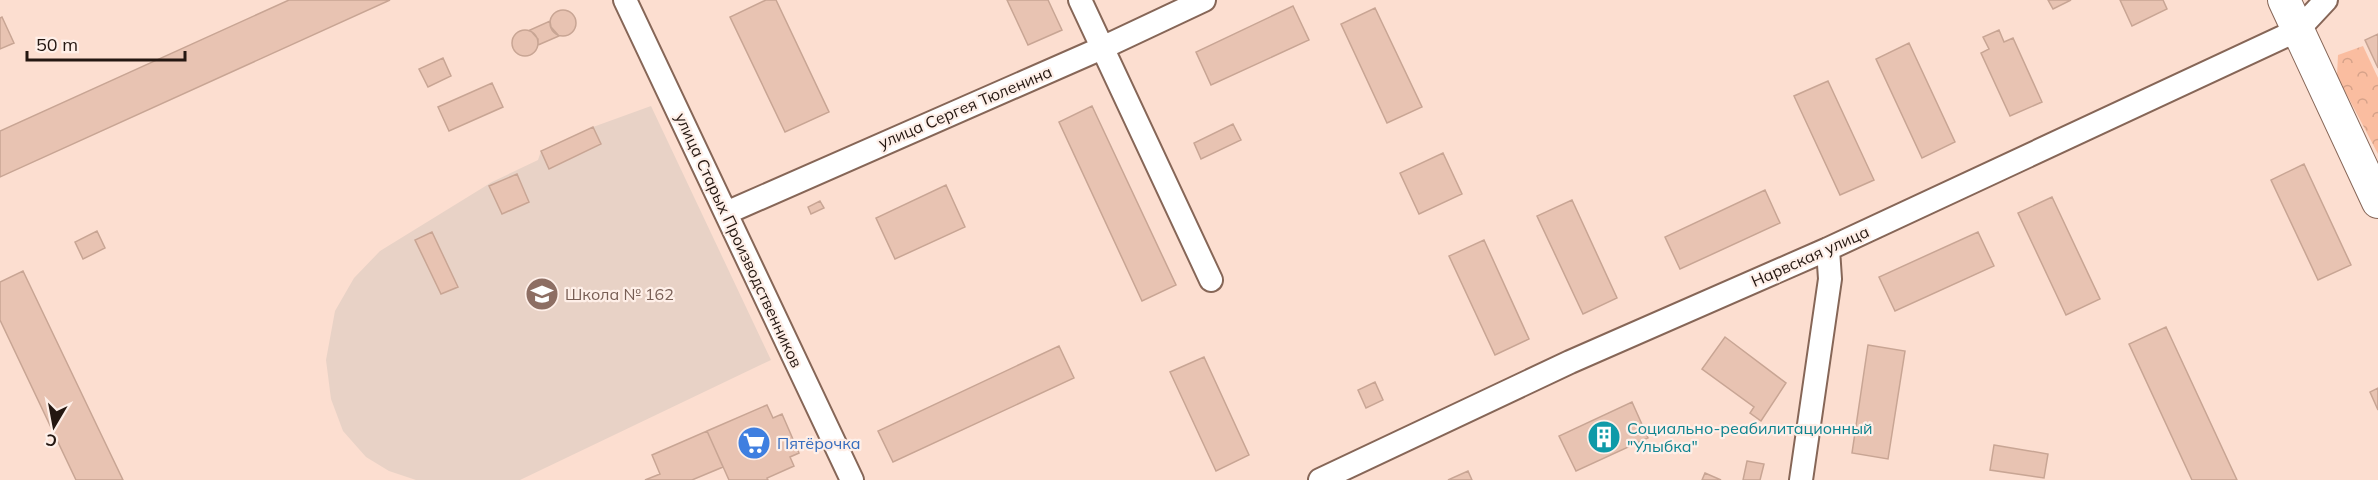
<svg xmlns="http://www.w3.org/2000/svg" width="2378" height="480" viewBox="0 0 2378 480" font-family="Mulish,sans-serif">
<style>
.education{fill:#e8d2c6}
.forest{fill:url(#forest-crowns)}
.building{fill:#e8c3b2;stroke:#c8a594;stroke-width:1.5}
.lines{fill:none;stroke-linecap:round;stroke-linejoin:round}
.street-casing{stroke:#866657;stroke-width:26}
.secondary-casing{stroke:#866657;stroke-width:34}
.street{stroke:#fff;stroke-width:22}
.secondary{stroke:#fff;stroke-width:32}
.labels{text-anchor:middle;stroke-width:4.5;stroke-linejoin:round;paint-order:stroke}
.street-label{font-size:16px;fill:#241711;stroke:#feefe8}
.education-label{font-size:16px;fill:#785e54;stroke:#feefe8;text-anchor:start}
.culture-label{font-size:16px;fill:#0d838f;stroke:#feefe8;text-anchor:start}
.shop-label{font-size:16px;fill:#366cbe;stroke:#feefe8;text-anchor:start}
</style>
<defs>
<pattern id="forest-crowns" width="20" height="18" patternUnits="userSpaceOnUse" patternTransform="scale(1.5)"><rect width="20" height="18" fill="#fabda0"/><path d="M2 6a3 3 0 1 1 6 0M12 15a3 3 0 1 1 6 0" fill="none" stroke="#d6a289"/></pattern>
</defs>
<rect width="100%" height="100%" fill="#fcded0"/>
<!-- education -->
<path class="education" d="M 651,106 L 771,360 L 520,480 L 416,480 L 389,471 L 366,457 L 343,431 L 331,399 L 326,360 L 335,311 L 354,278 L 380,251 L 492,182 L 538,160 L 541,151 L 593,127 Z"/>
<!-- forest -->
<path class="forest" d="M 2363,46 L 2378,78 L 2378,154 L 2337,76 L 2338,55 Z"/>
<!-- building -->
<path class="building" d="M 289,0 L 390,0 L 0,177 L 0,131 Z
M 766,0 L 776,0 L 829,112 L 785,132 L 730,17 Z
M 1007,0 L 1048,0 L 1062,30 L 1028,45 Z
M 2048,0 L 2071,0 L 2053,9 Z
M 2120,0 L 2163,0 L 2167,9 L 2132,26 Z
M 1293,6 L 1309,40 L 1211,85 L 1196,52 Z
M 1375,8 L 1422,107 L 1387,123 L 1341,24 Z
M550 23a13 13 0 1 1 26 0a13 13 0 1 1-26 0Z
M 2,17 L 14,43 L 0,49 L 0,18 Z
M 550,21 L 551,27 L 559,36 L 538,45 L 538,39 L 530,30 Z
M512 43a13 13 0 1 1 26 0a13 13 0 1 1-26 0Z
M 1999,30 L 2004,42 L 2013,38 L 2042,102 L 2010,116 L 1981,53 L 1989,49 L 1983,37 Z
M 2378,34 L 2378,68 L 2365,40 Z
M 1909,43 L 1955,142 L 1922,158 L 1876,59 Z
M 443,58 L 451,76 L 428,87 L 419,69 Z
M 1828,81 L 1874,180 L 1840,195 L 1794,96 Z
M 492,83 L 503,107 L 449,131 L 438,107 Z
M 1092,106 L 1176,285 L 1142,301 L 1059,122 Z
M 1233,124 L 1241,140 L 1201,159 L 1194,143 Z
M 593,127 L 601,144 L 549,169 L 541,151 Z
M 1443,153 L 1462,194 L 1419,214 L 1400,173 Z
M 2304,164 L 2351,265 L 2318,280 L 2271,180 Z
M 517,174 L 529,202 L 502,214 L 489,186 Z
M 946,185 L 965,227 L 895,259 L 876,218 Z
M 1765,190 L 1780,223 L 1680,269 L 1665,237 Z
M 2052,197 L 2100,299 L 2066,315 L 2018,213 Z
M 1572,200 L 1617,298 L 1583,314 L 1537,216 Z
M 820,201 L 824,208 L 811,214 L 808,207 Z
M 97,231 L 105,248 L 83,259 L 75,242 Z
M 432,232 L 458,287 L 441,294 L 415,240 Z
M 1978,232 L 1994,266 L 1895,311 L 1879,277 Z
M 1484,240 L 1529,339 L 1495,355 L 1449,256 Z
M 23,271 L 99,430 L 123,480 L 76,480 L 0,320 L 0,282 Z
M 2166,327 L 2237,480 L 2192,480 L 2129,344 Z
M 1725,337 L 1786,383 L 1761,421 L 1750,413 L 1754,407 L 1702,369 Z
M 1868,345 L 1905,351 L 1888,459 L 1852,453 Z
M 1059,346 L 1074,378 L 893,462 L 878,431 Z
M 1204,357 L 1249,455 L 1216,471 L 1170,372 Z
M 1375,382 L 1383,400 L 1366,408 L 1358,390 Z
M 2378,388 L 2378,410 L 2370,392 Z
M 1632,402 L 1648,438 L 1576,471 L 1559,436 Z
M 767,405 L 773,418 L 782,414 L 799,453 L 790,457 L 794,466 L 767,478 L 768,480 L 729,480 L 707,431 Z
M 707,431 L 723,467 L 692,480 L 645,480 L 660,474 L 652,455 Z
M 1994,445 L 2048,454 L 2044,478 L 1990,470 Z
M 1747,461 L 1764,464 L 1760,480 L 1743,480 Z
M 1468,471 L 1472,480 L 1448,480 Z
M 1705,473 L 1721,480 L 1702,480 Z"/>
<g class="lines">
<!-- street casing -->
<g class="street-casing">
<path id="street" d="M 625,0 L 852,480
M 1080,0 L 1211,280
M 726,213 L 1102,48 L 1204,0
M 1320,480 L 1570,362 L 1828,249 L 2298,30 L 2326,0
M 1801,480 L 1830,279 L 1828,249"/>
</g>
<!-- secondary casing -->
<g class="secondary-casing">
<path id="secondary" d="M 2284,0 L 2378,202"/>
</g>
<!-- street -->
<use href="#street" class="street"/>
<!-- secondary -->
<use href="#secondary" class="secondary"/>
</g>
<!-- icons -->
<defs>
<g id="school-disc" transform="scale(1.725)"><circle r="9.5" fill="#8d6e63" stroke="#feefe8"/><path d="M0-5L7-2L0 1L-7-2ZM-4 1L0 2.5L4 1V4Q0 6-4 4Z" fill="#fff"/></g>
<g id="building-disc" transform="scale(1.725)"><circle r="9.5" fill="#0f9aa8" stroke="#feefe8"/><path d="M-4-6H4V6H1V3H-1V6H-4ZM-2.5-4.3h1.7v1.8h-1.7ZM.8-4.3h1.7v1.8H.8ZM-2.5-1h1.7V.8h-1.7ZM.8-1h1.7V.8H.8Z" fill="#fff"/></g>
<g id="supermarket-disc" transform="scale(1.725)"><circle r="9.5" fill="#3f7fe0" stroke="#feefe8"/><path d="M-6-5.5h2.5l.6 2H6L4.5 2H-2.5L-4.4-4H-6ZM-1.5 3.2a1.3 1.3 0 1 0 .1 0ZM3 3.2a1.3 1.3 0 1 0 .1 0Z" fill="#fff"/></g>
</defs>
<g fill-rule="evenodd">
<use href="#school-disc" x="542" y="294"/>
<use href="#building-disc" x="1604" y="437"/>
<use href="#supermarket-disc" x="754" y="443"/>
</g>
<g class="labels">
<!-- street labels -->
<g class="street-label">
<text transform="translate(965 107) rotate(-23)" y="6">улица Сергея Тюленина</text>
<text transform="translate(739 240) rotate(65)" y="6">улица Старых Производственников</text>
<text transform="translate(1810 256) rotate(-24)" y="6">Нарвская улица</text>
</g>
<!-- education labels -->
<g class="education-label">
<text x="565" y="300">Школа № 162</text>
</g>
<!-- culture labels -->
<g class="culture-label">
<text x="1627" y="434">Социально-реабилитационный<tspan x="1627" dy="18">"Улыбка"</tspan></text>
</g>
<!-- shop labels -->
<g class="shop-label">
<text x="777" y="449">Пятёрочка</text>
</g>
</g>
<!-- north arrow -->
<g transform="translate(54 426) rotate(190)" stroke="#feefe8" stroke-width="4.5" paint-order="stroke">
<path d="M0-4.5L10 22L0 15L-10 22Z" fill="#241711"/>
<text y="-9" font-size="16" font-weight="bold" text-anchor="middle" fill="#241711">С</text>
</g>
<!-- scale -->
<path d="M27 51v9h158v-9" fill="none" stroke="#241711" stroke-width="3"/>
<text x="36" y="51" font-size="18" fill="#241711" stroke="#feefe8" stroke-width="4.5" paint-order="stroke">50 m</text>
</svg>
